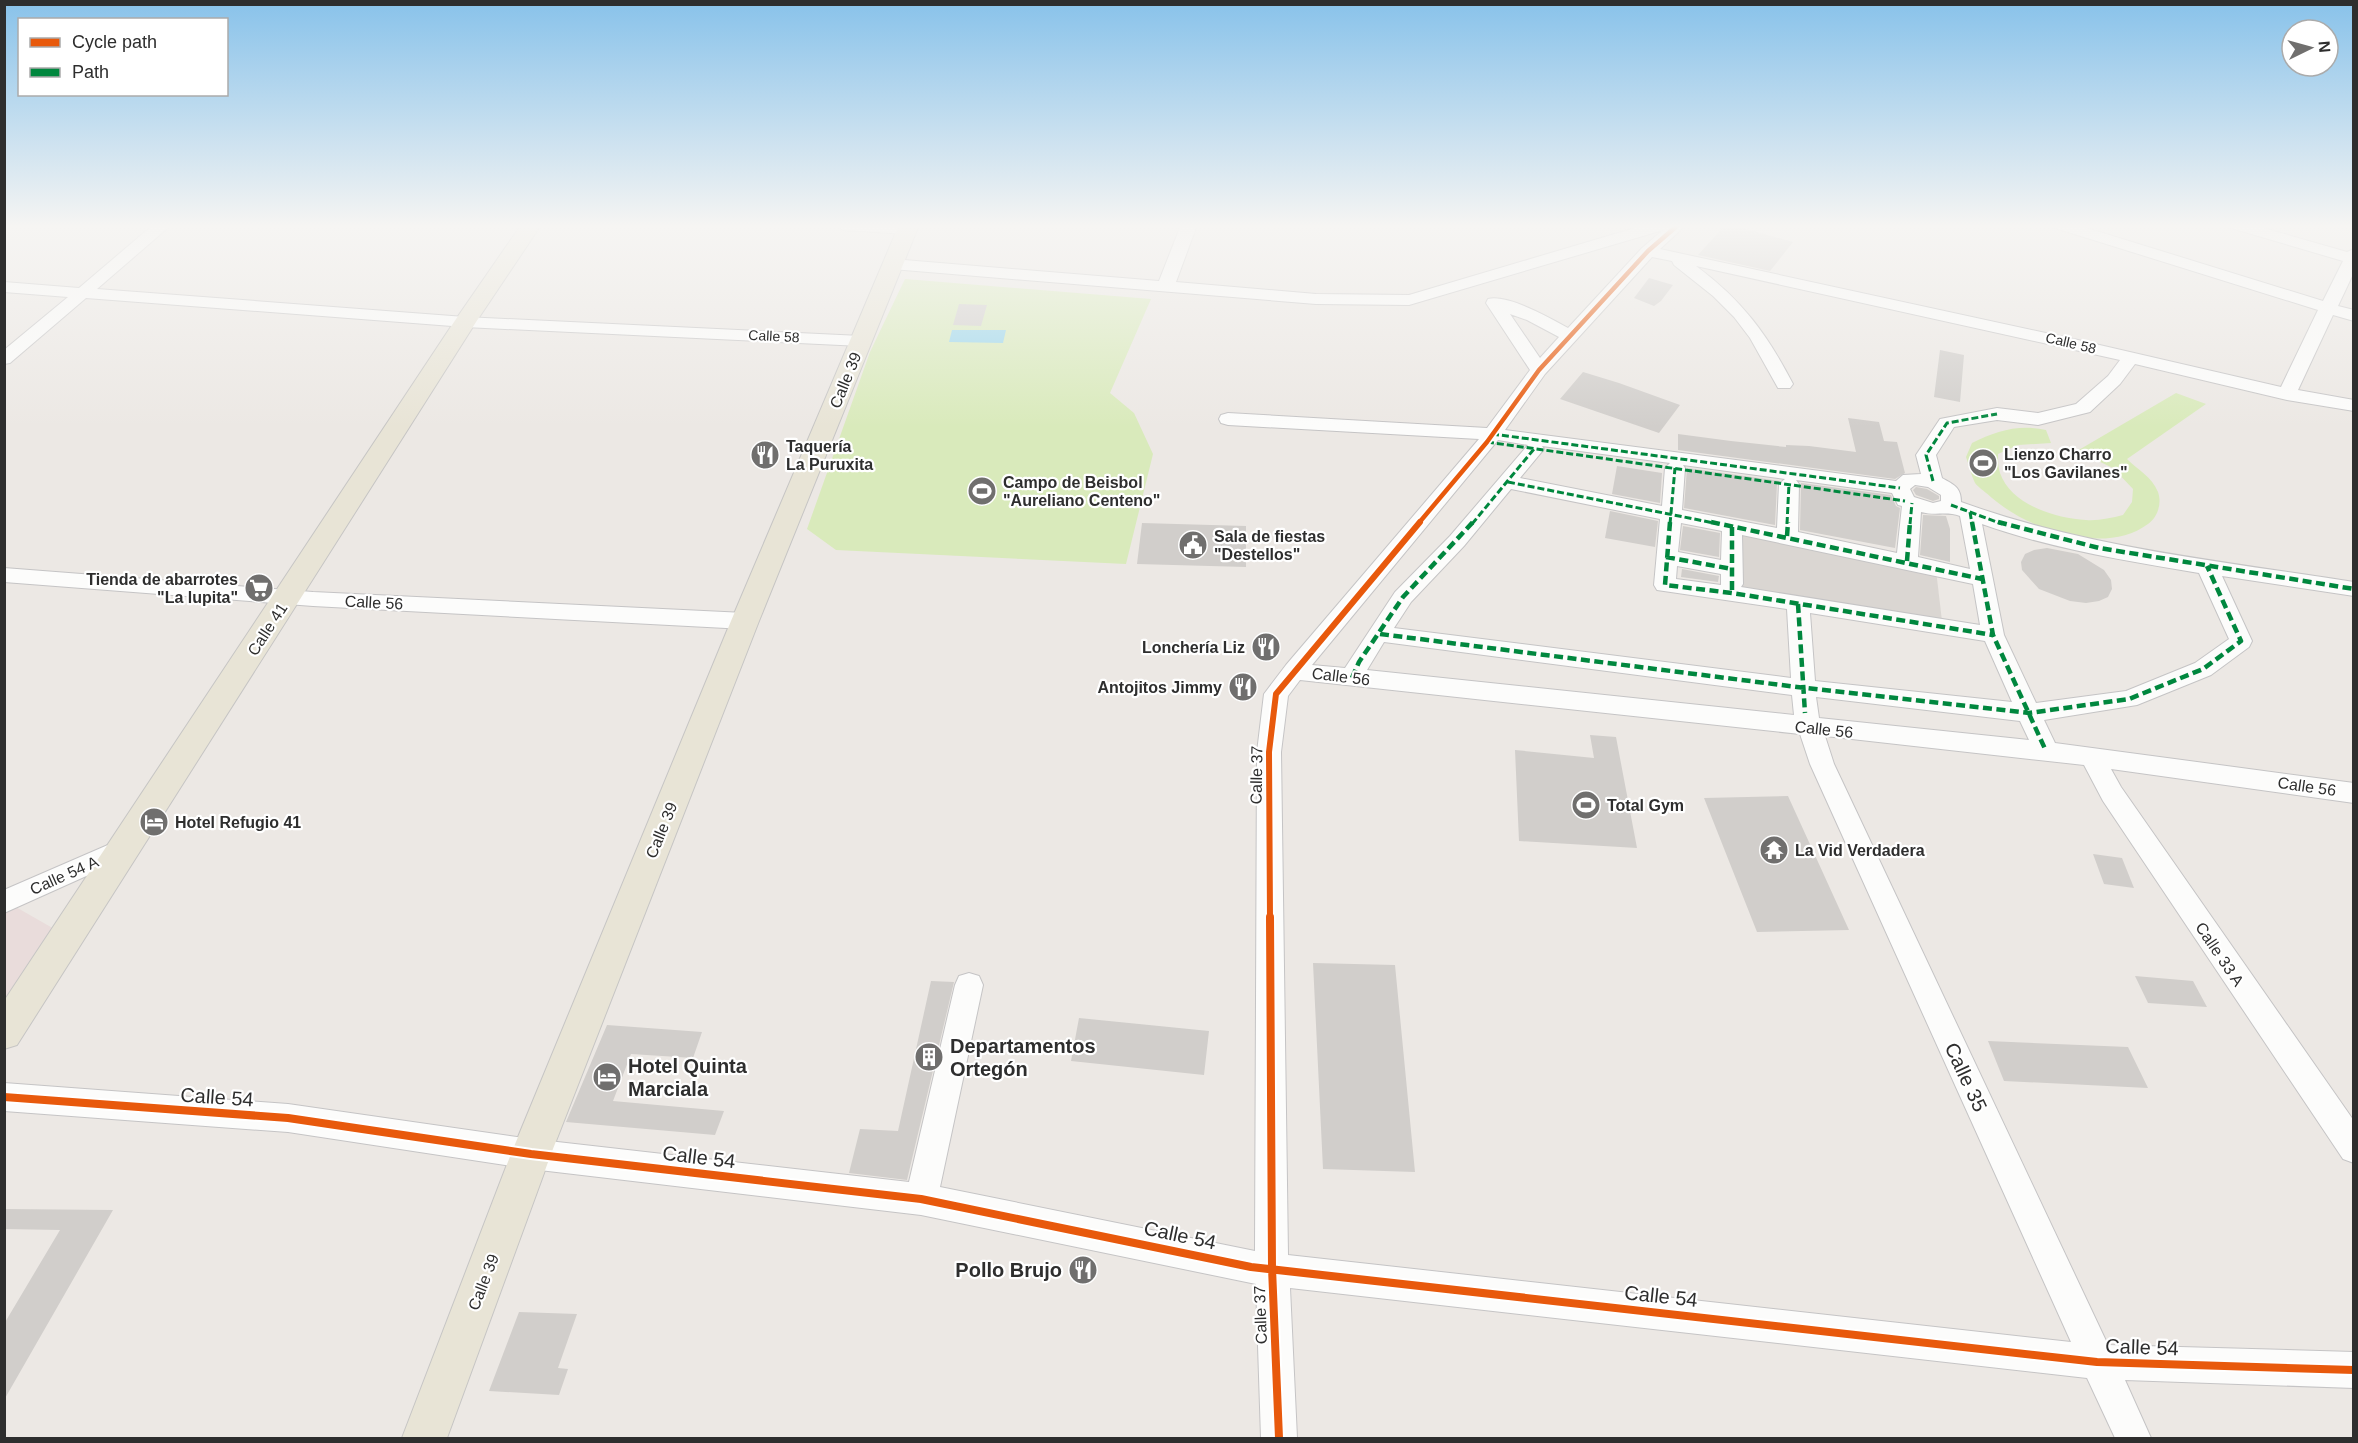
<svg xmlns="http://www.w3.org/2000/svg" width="2358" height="1443" viewBox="0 0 2358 1443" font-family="Arial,sans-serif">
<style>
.medical{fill:#e9dcdb}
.pitch{fill:#d9eabb}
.plaza{fill:#dad6d2}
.water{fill:#99d6ec}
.building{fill:#d1cecb}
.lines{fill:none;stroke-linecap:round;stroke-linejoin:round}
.minor-casing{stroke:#c5c4c5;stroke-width:2}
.major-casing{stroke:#c6c5c4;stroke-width:2}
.minor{fill:#fcfcfb;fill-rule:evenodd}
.major{fill:#e8e4d6;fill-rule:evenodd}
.quiet-far1{stroke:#00873e;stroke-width:3;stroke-dasharray:7 3;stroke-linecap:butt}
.quiet{stroke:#00873e;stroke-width:4.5;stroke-dasharray:9 4.5;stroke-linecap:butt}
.cycleway-far2-casing{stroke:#fff;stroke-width:8}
.cycleway-far1-casing{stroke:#fff;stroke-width:10}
.cycleway-casing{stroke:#fff;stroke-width:12}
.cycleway-far2{stroke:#e8590c;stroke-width:4.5}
.cycleway-far1{stroke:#e8590c;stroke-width:6}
.cycleway{stroke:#e8590c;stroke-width:8}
.labels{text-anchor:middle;stroke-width:4.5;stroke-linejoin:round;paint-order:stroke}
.far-street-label{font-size:14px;fill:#2e2e2e;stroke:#fff}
.street-label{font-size:16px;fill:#2e2e2e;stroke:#fff}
.poi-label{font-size:16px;font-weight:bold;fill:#2e2e2e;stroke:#fff;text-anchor:start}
.near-poi-label{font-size:20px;font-weight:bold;fill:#2e2e2e;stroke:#fff;text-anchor:start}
.near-street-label{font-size:20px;fill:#2e2e2e;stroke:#fff}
</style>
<rect width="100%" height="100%" fill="#ece8e4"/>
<!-- medical -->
<path class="medical" d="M 7,902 L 56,930 L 5,1002 L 4,904 Z"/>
<!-- pitch -->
<path class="pitch" d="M 905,279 L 1151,299 L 1110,393 L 1134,413 L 1153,454 L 1126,564 L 836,550 L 807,529 L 870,352 Z
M 2176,393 L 2206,404 L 2127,459 C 2138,470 2152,477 2158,492 C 2162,503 2158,517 2148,524 C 2105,556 2029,530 1992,498 C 1987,493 1979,488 1975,483 C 1971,475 1969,465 1966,457 L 1972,443 C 1996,431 2019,424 2046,430 L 2051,443 L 2018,445 L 1998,454 C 1998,460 1998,467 2000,473 C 2011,505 2055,518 2086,520 C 2098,521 2111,518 2123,515 L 2132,502 L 2133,489 L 2113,468 L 2077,451 Z"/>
<!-- plaza -->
<path class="plaza" d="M 1743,536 L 1936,570 L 1942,621 L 1743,587 Z"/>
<!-- water -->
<path class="water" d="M 952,330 L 1006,330 L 1003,343 L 949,342 Z"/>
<!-- building -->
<path class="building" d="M 1725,225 L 1732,225 L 1793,242 L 1770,271 L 1698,255 Z
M 1649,278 L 1673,285 L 1661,301 L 1654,306 L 1634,298 Z
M 959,304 L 987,305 L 981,326 L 953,325 Z
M 1940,350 L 1964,355 L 1960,402 L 1934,397 Z
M 1583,372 L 1619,383 L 1680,405 L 1659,433 L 1560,399 Z
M 1848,418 L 1879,422 L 1884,441 L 1897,442 L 1905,473 L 1895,479 L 1678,450 L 1678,434 L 1731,441 L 1786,447 L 1786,445 L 1809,446 L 1856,452 Z
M 1617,466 L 1662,473 L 1660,503 L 1612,494 Z
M 1687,468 L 1780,481 L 1777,484 L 1775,525 L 1684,508 Z
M 1801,483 L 1891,495 L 1896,506 L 1900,508 L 1895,548 L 1800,530 Z
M 1916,487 L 1927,489 L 1939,496 L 1939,499 L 1933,501 L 1916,495 L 1913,490 Z
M 1610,511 L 1658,521 L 1655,547 L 1605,538 Z
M 1923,515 L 1946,516 L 1950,529 L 1950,562 L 1920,555 Z
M 1142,523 L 1246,526 L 1246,567 L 1137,564 Z
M 1683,526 L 1720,533 L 1719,557 L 1680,550 Z
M 2047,548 L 2078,554 L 2104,570 L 2111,580 L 2112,589 L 2108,597 L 2099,601 L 2086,603 L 2070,601 L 2039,589 L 2022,570 L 2021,562 L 2025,554 L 2034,550 Z
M 1682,569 L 1719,576 L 1718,582 L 1681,577 Z
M 1590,735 L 1616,737 L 1637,848 L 1519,841 L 1515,750 L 1594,758 Z
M 1788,796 L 1849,930 L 1757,932 L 1704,798 Z
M 2093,854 L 2122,858 L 2134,888 L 2104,884 Z
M 1313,963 L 1395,965 L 1415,1172 L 1323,1169 Z
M 2135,976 L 2193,981 L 2207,1007 L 2148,1003 Z
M 931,981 L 954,982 L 907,1180 L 849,1173 L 860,1129 L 898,1131 Z
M 1079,1018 L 1209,1031 L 1204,1075 L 1071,1061 Z
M 607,1025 L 702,1032 L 693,1058 L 631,1054 L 613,1101 L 724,1111 L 715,1135 L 566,1122 Z
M 1988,1041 L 2128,1047 L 2148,1088 L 2004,1081 Z
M 4,1209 L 113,1210 L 4,1400 L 4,1324 L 60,1230 L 4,1229 Z
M 519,1312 L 577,1314 L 558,1368 L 568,1369 L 559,1395 L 489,1391 Z"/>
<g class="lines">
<!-- minor casing -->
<g class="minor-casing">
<path id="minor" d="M 153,225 L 171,225 L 97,289 L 465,317 L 861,336 L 867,337 L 870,341 L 867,345 L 861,346 L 465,327 L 86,298 L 10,363 L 4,364 L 4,350 L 68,297 L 4,292 L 4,282 L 79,288 Z
M 835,225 L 911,225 L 916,229 L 908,234 L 843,230 Z
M 1181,225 L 1197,225 L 1176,282 L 1316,294 L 1409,295 L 1645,225 L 1686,225 L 1660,249 L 2078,340 L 2281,387 L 2318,310 L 2055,228 L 2052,225 L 2077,225 L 2323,301 L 2343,261 L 2231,228 L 2228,225 L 2253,225 L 2347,252 L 2354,249 L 2354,272 L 2338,306 L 2354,310 L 2354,321 L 2333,315 L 2298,390 L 2354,400 L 2354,411 L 2287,400 L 2135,364 L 2120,384 L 2090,412 L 2038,425 L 1997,420 L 1954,427 L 1936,455 L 1942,478 C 1954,485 1961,487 1961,502 C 2088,548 2221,561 2354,582 L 2354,596 L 2222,576 L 2252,641 L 2249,647 L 2211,675 L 2137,705 L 2044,720 L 2055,743 L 2354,783 L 2354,803 L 2111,769 L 2121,787 L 2354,1121 L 2354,1163 L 2343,1159 L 2103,801 L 2084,765 L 1825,736 L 1834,764 L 2108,1345 L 2354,1352 L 2354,1388 L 2125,1380 L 2151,1438 L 2115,1438 L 2087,1378 L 1290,1288 L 1297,1438 L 1261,1438 L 1256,1284 L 921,1215 L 531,1169 L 288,1132 L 4,1111 L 4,1083 L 288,1104 L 531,1139 L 909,1182 L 955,985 L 959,976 L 969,973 L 979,976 L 983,985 L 940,1187 L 1255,1251 L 1257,752 L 1264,694 L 1286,665 L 1479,439 L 1228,425 L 1221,423 L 1219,419 L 1221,415 L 1228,413 L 1487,428 L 1530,370 L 1486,303 L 1488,299 C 1508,294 1550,318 1568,328 L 1642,248 L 1663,230 L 1409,305 L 1316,304 L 892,269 L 884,264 L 892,259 L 1159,281 ZM 1652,257 L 1672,261 L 1674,265 L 1713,296 L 1734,317 L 1750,338 L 1778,388 L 1790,388 L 1793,384 C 1767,334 1742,300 1696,266 L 2120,360 L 2108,376 L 2076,404 L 2038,413 L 1997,408 L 1940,419 L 1916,455 L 1921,474 L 1903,475 L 1896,481 L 1505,430 L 1545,374 ZM 1510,314 L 1527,320 L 1559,337 L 1540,358 ZM 1498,440 L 1528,445 L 1450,536 L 1395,592 L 1345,668 L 1312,665 ZM 1542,446 L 1670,463 L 1665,468 L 1662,506 L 1520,478 L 1544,449 ZM 1683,465 L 1785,479 L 1779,484 L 1777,528 L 1682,510 L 1685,468 ZM 1796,480 L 1892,493 L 1898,505 L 1902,506 L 1897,553 L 1798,532 L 1799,484 ZM 1915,485 L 1928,487 L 1941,495 L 1941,501 L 1933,503 L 1914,497 L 1910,489 ZM 1511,489 L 1660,519 L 1654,585 L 1657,590 L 1787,609 L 1791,678 L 1394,628 L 1411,602 L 1464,546 ZM 1921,512 C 1935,516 1947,511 1960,516 L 1970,569 L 1918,557 ZM 1681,523 L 1722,531 L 1721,560 L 1678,552 ZM 1982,524 C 2052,549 2127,561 2199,573 L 2229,639 L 2195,663 L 2126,691 L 2036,703 L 2004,635 ZM 1742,535 L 1973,584 L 1980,625 L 1741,587 L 1743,584 ZM 1677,566 L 1721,574 L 1721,585 L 1676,579 ZM 1810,613 L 1985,641 L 2012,702 L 1815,681 ZM 1384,642 L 1792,695 L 1794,715 L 1367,670 ZM 1300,680 L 1800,734 L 1810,764 L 2071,1342 L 1288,1255 L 1281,752 L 1288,696 ZM 1816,697 L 2020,721 L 2029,740 L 1819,718 Z
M 4,568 L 313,592 L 745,613 L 753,616 L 756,621 L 753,626 L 745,629 L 313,606 L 4,582 Z
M 124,838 L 133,841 L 137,848 L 133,855 L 4,913 L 4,890 Z"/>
</g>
<!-- major casing -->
<g class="major-casing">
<path id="major" d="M 521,225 L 541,225 L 476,322 L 17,1045 L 4,1049 L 4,1001 L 454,322 Z
M 899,225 L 919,225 L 759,621 L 551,1154 L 447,1438 L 402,1438 L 511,1154 L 731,621 Z"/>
</g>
<!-- minor -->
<use href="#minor" class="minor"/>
<!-- major -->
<use href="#major" class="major"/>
<!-- quiet-far1 -->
<path class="quiet-far1" d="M 1492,434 L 1900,488
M 1487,442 L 1905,501
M 1933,481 L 1926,455 L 1947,423 L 1997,414
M 1508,482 L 1719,524
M 1951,505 L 2002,524
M 1970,512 L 1972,524
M 1472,524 L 1534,449
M 1670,524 L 1675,468
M 1787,524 L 1789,484
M 1910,524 L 1912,503"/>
<!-- quiet -->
<path class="quiet" d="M 1670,522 L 1665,585 L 1732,593 L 1993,635
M 1711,522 L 1982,579
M 1972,522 L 1993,635 L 2046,751
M 1998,522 L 2099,548 L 2354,589
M 1732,527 L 1732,593
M 1787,536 L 1788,522
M 1666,557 L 1732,569
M 1907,561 L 1910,522
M 1798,604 L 1805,713
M 1380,634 L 1797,687 L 2029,713 L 2129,699 L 2203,669 L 2241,641 L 2207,566
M 1352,678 L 1359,662 L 1403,597 L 1473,522"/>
<!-- cycleway-far2 casing -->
<g class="cycleway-far2-casing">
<path id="cycleway-far2" d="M 1418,524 L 1487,442 L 1539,370 L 1648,251 L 1678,225"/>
</g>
<!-- cycleway-far1 casing -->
<g class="cycleway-far1-casing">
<path id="cycleway-far1" d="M 1270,919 L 1269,752 L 1276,694 L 1420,522"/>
</g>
<!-- cycleway casing -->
<g class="cycleway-casing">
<path id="cycleway" d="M 1270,917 L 1272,1268 L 1279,1438
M 4,1097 L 288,1118 L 531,1154 L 921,1199 L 1251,1267 L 2097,1362 L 2354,1370"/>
</g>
<!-- cycleway-far2 -->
<use href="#cycleway-far2" class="cycleway-far2"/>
<!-- cycleway-far1 -->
<use href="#cycleway-far1" class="cycleway-far1"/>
<!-- cycleway -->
<use href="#cycleway" class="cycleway"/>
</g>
<!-- sky -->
<linearGradient id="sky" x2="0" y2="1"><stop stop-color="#88c2ea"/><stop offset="0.53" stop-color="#f6f5f3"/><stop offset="1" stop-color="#f6f5f3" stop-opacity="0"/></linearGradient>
<rect width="2358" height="427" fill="url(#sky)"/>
<!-- icons -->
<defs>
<g id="restaurant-disc" transform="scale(1.5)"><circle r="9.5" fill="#706f6e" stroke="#fff"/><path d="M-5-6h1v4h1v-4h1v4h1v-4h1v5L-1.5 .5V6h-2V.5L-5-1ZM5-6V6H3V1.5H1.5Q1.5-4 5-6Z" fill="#fff"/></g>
<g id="stadium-disc" transform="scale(1.5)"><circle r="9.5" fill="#706f6e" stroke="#fff"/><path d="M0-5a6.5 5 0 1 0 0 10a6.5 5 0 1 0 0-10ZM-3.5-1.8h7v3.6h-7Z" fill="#fff"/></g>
<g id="civic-disc" transform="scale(1.5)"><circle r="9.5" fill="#706f6e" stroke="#fff"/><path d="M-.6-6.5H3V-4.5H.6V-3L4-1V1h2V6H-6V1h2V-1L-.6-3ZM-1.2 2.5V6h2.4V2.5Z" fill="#fff"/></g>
<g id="supermarket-disc" transform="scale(1.5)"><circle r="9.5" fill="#706f6e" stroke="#fff"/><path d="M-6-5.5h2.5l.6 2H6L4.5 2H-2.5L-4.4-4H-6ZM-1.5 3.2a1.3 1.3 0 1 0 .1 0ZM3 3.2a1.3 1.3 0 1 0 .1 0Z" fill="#fff"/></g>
<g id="hotel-disc" transform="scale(1.5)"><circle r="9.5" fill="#706f6e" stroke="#fff"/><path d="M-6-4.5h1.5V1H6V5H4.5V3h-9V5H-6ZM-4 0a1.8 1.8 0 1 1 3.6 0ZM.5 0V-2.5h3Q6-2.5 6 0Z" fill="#fff"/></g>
<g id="temple-disc" transform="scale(1.5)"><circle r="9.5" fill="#706f6e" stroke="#fff"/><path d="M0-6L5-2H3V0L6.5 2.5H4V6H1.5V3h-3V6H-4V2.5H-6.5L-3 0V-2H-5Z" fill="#fff"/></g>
<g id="building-disc" transform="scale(1.5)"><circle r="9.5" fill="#706f6e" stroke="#fff"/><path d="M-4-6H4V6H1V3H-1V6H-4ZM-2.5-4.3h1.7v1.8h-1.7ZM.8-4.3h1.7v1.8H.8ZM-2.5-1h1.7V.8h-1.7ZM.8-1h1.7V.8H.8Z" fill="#fff"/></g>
</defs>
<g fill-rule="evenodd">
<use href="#restaurant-disc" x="765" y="455"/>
<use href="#stadium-disc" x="1983" y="463"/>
<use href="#stadium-disc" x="982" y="491"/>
<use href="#civic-disc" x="1193" y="545"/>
<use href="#supermarket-disc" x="259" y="588"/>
<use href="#restaurant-disc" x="1266" y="647"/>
<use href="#restaurant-disc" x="1243" y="687"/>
<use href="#stadium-disc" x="1586" y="805"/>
<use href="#hotel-disc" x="154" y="822"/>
<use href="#temple-disc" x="1774" y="850"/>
<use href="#building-disc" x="929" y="1057"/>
<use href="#hotel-disc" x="607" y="1077"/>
<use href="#restaurant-disc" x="1083" y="1270"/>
</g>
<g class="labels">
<!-- far-street labels -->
<g class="far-street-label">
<text transform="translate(774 336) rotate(3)" y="5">Calle 58</text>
<text transform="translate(2071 343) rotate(13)" y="5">Calle 58</text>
</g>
<!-- street labels -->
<g class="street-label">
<text transform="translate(845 380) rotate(-68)" y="6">Calle 39</text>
<text transform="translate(374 602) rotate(3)" y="6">Calle 56</text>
<text transform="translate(267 629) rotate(-57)" y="6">Calle 41</text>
<text transform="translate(1341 676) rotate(7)" y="6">Calle 56</text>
<text transform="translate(1824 729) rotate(6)" y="6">Calle 56</text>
<text transform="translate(1256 775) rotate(-89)" y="6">Calle 37</text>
<text transform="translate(2307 786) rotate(8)" y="6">Calle 56</text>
<text transform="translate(661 830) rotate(-68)" y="6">Calle 39</text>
<text transform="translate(64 875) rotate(-24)" y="6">Calle 54 A</text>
<text transform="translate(2220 954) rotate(56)" y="6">Calle 33 A</text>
<text transform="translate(483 1282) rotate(-69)" y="6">Calle 39</text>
<text transform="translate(1260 1315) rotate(-92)" y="6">Calle 37</text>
</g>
<!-- poi labels -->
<g class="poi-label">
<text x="786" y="452">Taquería<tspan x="786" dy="18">La Puruxita</tspan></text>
<text x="2004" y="460">Lienzo Charro<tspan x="2004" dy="18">"Los Gavilanes"</tspan></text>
<text x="1003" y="488">Campo de Beisbol<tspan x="1003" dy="18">"Aureliano Centeno"</tspan></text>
<text x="1214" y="542">Sala de fiestas<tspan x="1214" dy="18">"Destellos"</tspan></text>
<text x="238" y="585" text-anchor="end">Tienda de abarrotes<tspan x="238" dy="18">"La lupita"</tspan></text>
<text x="1245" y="653" text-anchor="end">Lonchería Liz</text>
<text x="1222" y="693" text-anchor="end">Antojitos Jimmy</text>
<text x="1607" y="811">Total Gym</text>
<text x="175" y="828">Hotel Refugio 41</text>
<text x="1795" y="856">La Vid Verdadera</text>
</g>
<!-- near-poi labels -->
<g class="near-poi-label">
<text x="950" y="1053">Departamentos<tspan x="950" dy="23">Ortegón</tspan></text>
<text x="628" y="1073">Hotel Quinta<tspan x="628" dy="23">Marciala</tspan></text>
<text x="1062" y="1277" text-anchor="end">Pollo Brujo</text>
</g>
<!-- near-street labels -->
<g class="near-street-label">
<text transform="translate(1966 1077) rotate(65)" y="7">Calle 35</text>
<text transform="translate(217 1097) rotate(4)" y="7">Calle 54</text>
<text transform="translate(699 1157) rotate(7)" y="7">Calle 54</text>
<text transform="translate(1180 1235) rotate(12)" y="7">Calle 54</text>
<text transform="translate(1661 1296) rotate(6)" y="7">Calle 54</text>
<text transform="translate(2142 1347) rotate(2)" y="7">Calle 54</text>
</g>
</g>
<!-- border -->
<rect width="2358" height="1443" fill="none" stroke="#2e2e2e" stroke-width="12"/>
<!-- legend -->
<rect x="18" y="18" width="210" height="78" fill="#ffffff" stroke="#ababab" stroke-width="1.5"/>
<rect x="30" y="38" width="30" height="9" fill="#e8590c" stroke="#ababab" stroke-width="1.5"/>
<text x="72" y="48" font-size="18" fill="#2e2e2e">Cycle path</text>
<rect x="30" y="68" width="30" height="9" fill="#00873e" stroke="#ababab" stroke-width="1.5"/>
<text x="72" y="78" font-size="18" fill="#2e2e2e">Path</text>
<!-- north arrow -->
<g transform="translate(2310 48) rotate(85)"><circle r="28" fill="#ffffff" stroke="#ababab" stroke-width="1.5"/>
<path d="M0-4.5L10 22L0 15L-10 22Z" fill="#706f6e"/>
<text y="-9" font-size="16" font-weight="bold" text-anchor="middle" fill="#2e2e2e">N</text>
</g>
</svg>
